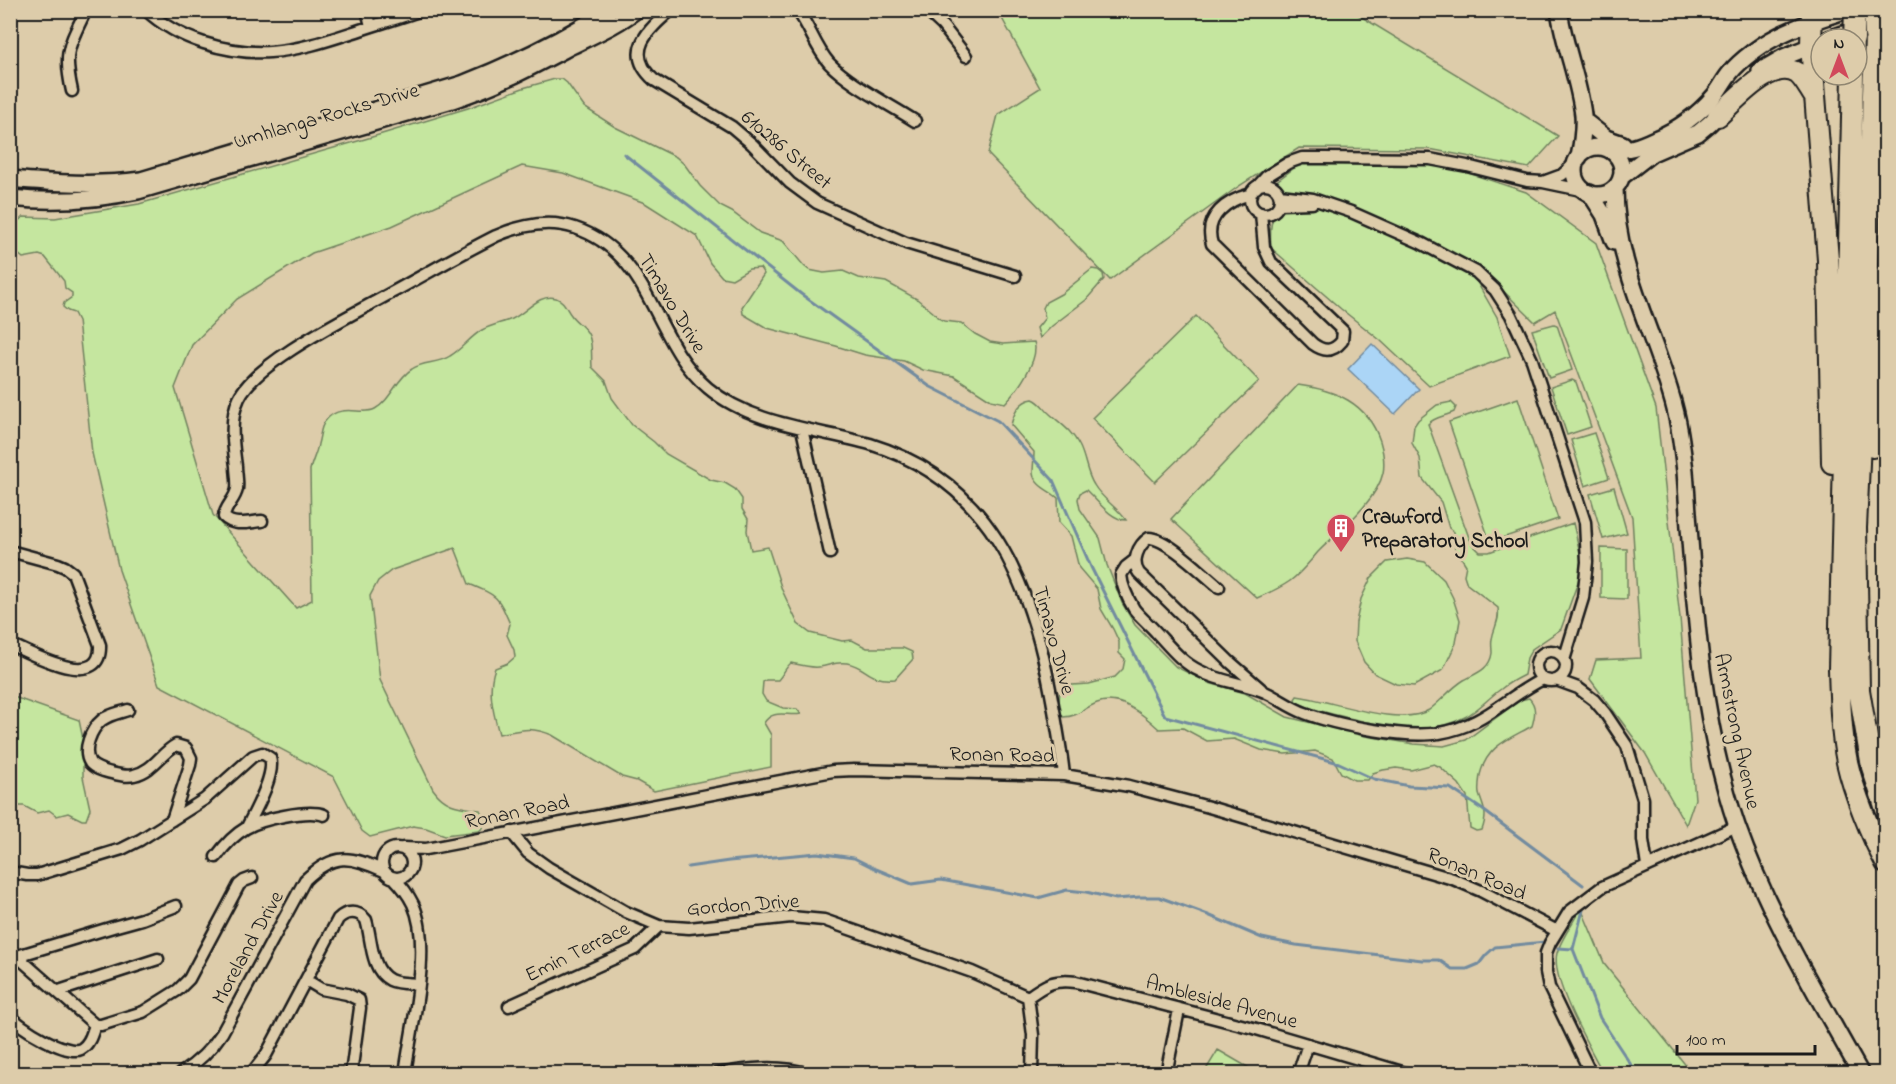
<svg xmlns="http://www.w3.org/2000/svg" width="1896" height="1084" viewBox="0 0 1896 1084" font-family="'Indie Flower',sans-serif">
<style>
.green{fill:#c5e69f;stroke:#70815e;stroke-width:1.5}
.water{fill:#abd5f6;stroke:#728b9f;stroke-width:1.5}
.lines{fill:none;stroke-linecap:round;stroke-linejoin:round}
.stream{stroke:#728b9f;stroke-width:3}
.street-casing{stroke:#1c1c1c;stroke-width:15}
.secondary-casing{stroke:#1c1c1c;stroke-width:20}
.highway-casing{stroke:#1c1c1c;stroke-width:24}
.street{stroke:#dca;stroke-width:10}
.secondary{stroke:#dca;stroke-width:15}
.highway{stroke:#dca;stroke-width:20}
.highway-bridge-casing{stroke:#1c1c1c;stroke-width:24;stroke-linecap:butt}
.highway-bridge{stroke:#dca;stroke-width:20}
.labels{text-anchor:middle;stroke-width:6;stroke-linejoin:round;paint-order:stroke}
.street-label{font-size:21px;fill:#1c1c1c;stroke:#dca}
.poi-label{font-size:21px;font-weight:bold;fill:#1c1c1c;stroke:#dca;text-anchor:start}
</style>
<rect width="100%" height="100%" fill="#dca"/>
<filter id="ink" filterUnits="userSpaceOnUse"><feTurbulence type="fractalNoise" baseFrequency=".0167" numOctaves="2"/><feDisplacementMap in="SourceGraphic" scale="12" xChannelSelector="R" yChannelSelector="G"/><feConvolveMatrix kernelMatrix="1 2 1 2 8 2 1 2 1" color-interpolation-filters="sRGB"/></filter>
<g filter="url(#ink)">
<!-- green -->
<path class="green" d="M 998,11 L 1352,11 L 1558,136 L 1529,168 L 1429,149 L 1299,148 L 1239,186 L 1110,280 L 988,154 L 998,115 L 1040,88 Z
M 555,79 L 562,79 L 567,83 L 584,107 L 615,127 L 676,157 L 685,165 L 700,186 L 720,206 L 732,212 L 760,233 L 783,241 L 804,266 L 809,270 L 824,273 L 843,271 L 859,278 L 886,282 L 917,299 L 934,313 L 938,318 L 944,321 L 961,323 L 975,334 L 990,342 L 1003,344 L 1034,342 C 1040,359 1017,391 1005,403 L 991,400 L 954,376 L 923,370 L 904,361 L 865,355 L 836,346 L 767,328 L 743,314 L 742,307 L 764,274 L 760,268 L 749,269 L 732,279 L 722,277 L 710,263 L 697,236 L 645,203 L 563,173 L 522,166 L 392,226 L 312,253 L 237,299 L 192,345 L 175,388 L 213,515 L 296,608 L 312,600 L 310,470 C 312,461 317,452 318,444 C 321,434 320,426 327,419 C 342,403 362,416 375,409 C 391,400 396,379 412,369 C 423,361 438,364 450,356 C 462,349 470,337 482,330 C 491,325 502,323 512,319 C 526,313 539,293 556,298 C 565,301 566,309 571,315 C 575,321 582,325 587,332 C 593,341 591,356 592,367 L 606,381 L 612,398 L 632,425 L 654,442 L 666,454 L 711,480 L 725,483 L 735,489 L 742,499 L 742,509 L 748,519 L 747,531 L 751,550 L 768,547 L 782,590 L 798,624 L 810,633 L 842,641 L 852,640 L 867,648 L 903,648 L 912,652 L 913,659 L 895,679 C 867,681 868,667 847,663 C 834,661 830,666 819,667 C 810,668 800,665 791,663 C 785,668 783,675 778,680 L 766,680 L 763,682 L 762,694 L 766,701 L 783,708 L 797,709 L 801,714 C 788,717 773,708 764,723 L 771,735 L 771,767 L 654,791 L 637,781 L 622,777 L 552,735 C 529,726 522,730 499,734 C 493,711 487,690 495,668 L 508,663 L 515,657 L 514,650 L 507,635 L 510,624 C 498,596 498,596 469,584 L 455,548 L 392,570 L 378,581 L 370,596 L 380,680 L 433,789 C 446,807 459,807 480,810 C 484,817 487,825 479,831 L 445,835 L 426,828 L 413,826 L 370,837 L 362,831 L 334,777 L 159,685 L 119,570 L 92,453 L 78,321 L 74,313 L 68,311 L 63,307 L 64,303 L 72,297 L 72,293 L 65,288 L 64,281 L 45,257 L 39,255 L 23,258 L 17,253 L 15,243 L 16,223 L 23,217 L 55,218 L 139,204 L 372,137 L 468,108 L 523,88 Z
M 1432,161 L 1526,192 L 1596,243 L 1656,408 L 1680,618 L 1695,799 L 1686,825 L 1645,753 L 1590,679 L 1596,660 L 1641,658 L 1632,517 L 1555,310 L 1535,322 L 1481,269 L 1421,239 L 1270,186 L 1301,163 Z
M 1316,205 L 1363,223 L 1470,270 L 1497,317 L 1510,356 L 1429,386 L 1380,340 L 1341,309 L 1271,248 C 1268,206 1278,207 1316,205 Z
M 1092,269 L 1098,270 L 1103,274 L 1104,279 L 1086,300 L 1052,326 L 1040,338 L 1037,328 L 1045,318 L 1043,308 L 1046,302 L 1061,294 Z
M 1196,316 L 1259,381 L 1155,482 L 1092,418 Z
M 1554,324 L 1557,325 L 1572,370 L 1549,378 L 1532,330 Z
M 1572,380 L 1576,382 L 1591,427 L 1567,435 L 1551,387 Z
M 1298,385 C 1335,390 1367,402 1380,441 C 1383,451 1385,463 1383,473 C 1377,501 1339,531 1319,551 C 1310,561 1301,573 1290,581 C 1280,588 1269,593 1257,598 L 1171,519 Z
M 1518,398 L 1558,519 L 1490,542 L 1449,422 Z
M 1033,399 C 1041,402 1044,409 1050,414 C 1061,424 1072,431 1079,445 C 1086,458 1086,473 1094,485 C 1102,499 1117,507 1126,520 C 1111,520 1097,500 1086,490 L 1080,493 L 1078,499 L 1080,509 L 1100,538 L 1107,565 L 1122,603 L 1135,625 L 1176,667 L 1209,683 L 1245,693 L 1287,717 L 1366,736 L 1414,744 L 1444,746 L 1466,740 L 1520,700 L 1529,698 C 1537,706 1535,716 1532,726 C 1507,740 1487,746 1480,775 C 1479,782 1478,788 1479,794 C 1484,810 1488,813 1482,830 L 1476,831 L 1470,828 L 1467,796 L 1459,784 L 1440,767 L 1434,764 L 1411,770 L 1396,768 L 1383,770 L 1373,773 L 1368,780 L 1354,780 L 1341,773 L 1333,758 L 1315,751 L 1285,754 L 1261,750 L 1234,739 L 1207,741 L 1183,728 L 1159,729 C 1143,714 1120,695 1097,703 C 1083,708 1079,717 1063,717 C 1057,708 1059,701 1060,692 L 1072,685 L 1089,684 L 1115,677 L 1123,669 L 1125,659 L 1119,653 L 1119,642 L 1113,629 L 1101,609 L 1097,589 L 1079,568 L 1071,536 L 1059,523 L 1058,498 C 1050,491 1034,485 1033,473 C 1033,466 1034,459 1034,452 L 1011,425 C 1014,413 1019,401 1033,399 Z
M 1451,402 L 1456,407 L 1454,412 C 1446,416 1434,417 1428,424 L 1471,543 L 1480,552 L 1489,552 L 1573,523 L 1581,557 L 1579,579 L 1561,629 L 1532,649 L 1527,658 L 1524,675 C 1516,679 1508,683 1501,689 C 1488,698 1479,710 1465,717 C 1429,737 1386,727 1349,718 C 1330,714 1313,710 1296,702 L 1295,699 L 1297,696 C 1330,700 1400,728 1429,710 C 1441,701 1451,688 1464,680 C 1477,673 1490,669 1492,653 C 1492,648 1491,643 1492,639 C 1494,626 1500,622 1498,608 L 1467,584 L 1464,575 L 1466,565 L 1455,548 L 1454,532 L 1449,528 L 1441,502 L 1422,478 L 1420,458 L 1412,443 L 1414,426 L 1418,420 L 1437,405 Z
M 1594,433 L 1609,478 L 1585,486 L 1571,440 Z
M 1614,487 L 1627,533 L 1603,539 L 1590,494 Z
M 1601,548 L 1627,549 L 1627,599 L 1601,598 Z
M 1407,559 L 1425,562 L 1444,580 L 1453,598 L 1460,620 L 1456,643 L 1443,670 L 1414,686 L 1396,684 L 1375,674 L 1364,662 L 1355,641 L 1356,622 L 1361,599 L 1371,578 L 1387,562 Z
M 11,696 L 79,720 L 83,739 L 83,777 L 90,809 L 86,820 L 82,820 L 68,813 L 57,816 L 49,810 L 37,813 L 24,806 L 11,806 Z
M 1581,908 L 1605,965 L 1692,1073 L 1603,1073 C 1590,1048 1550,980 1557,953 C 1561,939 1574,921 1581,908 Z
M 1218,1050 L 1256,1072 L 1255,1073 L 1204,1073 Z"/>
<!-- water -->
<path class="water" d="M 1372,344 L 1419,389 L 1395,414 L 1348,369 Z"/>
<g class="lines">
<!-- stream -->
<path class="stream" d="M 624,154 L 801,294 L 929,386 L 998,421 L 1053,480 L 1091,567 L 1165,716 L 1339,763 L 1374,779 L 1409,786 L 1450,788 L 1483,810 L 1583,885
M 688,867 L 729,861 L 817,853 L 854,858 L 876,869 L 912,884 L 941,880 L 1038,898 L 1067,890 L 1086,892 L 1116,899 L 1140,897 L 1159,897 L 1208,915 L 1262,938 L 1296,945 L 1422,960 L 1439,960 L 1452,969 L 1467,969 L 1479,964 L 1486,955 L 1495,947 L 1545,942
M 1583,910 L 1573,949 L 1600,1018 L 1637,1074
M 1558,948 L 1573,949"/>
<!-- street casing -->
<g class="street-casing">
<path id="street" d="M 146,10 C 178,40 227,54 270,52 C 301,50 332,39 360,30 C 381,23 402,17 422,10
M 367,10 L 371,26
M 671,10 C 648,30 623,52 654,80 L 732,127 L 752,144 L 790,183 L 817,203 L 906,243 L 1015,276
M 747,10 L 755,10
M 797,10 C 810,27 815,47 829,63 C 850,85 889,104 915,121
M 926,10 L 942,25 L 966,56
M 72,91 C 63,51 69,46 86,10
M 1543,182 L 1562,175 L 1576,162
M1250 199a15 15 0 1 1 30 0a15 15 0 1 1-30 0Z
M 1256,188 L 1267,176 L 1288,163 L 1302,158 L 1323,158 L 1430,159 L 1467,166 L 1527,181 L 1543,182 L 1586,191
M 1251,194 C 1228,200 1203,216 1212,244 L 1313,344 C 1324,352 1333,352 1342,341 L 1343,331 L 1271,262 L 1264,247 L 1261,213
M 1280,195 L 1313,199 L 1351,212 L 1421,243 L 1476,272 L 1495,290 L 1511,315 L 1532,360 L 1585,522 L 1587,562 L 1583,598 L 1564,660
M 1280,204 L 1312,203
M 802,429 L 830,553
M 262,521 C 249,522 234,527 224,517 C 225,506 235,500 237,489 C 238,481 236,473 236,466 C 233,444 229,419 239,398 C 256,361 354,314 391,293 C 426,274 460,254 496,236 C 521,225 548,219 575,228 C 653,254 652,341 708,388 C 752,425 817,429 870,444 C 990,481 1030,581 1051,694 C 1056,721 1061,747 1064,775
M 10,551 L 58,564 L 65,567 L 73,573 L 100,645 C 102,693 30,653 10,644
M 1135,560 L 1126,567 L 1121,575 C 1122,586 1128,599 1134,609 C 1140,617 1149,624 1156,632 C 1169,646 1182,663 1200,671 C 1220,682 1244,683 1265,692 C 1278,698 1291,708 1305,713 C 1336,725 1407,739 1439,733 C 1484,726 1505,698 1543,679
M 1219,587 C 1204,575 1167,538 1149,538 C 1138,545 1131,562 1139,573 L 1230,662 L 1261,689
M1536 666a15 15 0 1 1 30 0a15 15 0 1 1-30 0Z
M 1556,680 L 1578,688 L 1594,700 L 1605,713 L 1627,746 L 1643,799 L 1643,840 L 1647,866
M 128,710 C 119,713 110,714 102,720 C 91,729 82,750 90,763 C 95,769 104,771 111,773 C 119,775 127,777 134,775 C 153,771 161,753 176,745 L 186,748 L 191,758 L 190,765 L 172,820
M 511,832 L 528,853 L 549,868 L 626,912 L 659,926 L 689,928 L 791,917 L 824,920 L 972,972 L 1028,997
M382 863a15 15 0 1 1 30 0a15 15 0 1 1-30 0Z
M 404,848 L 426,849 L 833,771 L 854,770 L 1064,775 L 1129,786 L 1209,807 L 1453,879 L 1481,891 L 1557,931
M 216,857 C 224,846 234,835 246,828 C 261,819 308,809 324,815
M 10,872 L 27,875 L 37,875 L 122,849 L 140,840 L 205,799 L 253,756 L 262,753 L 270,758 C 276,774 255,811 247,827
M 394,878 C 402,886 408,894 413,904 C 433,947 411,1027 405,1074
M 10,950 L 95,1025 L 101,1025 L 143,1012 L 178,990 L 189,979 L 239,885 L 244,881 L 252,878
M 17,956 L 113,927 L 142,919 L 176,906
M 306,980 L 321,989 L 347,994 L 359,1000 L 360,1008 L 351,1074
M 59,991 L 158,959
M 1028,997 C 1046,984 1054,979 1076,982 L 1253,1028 L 1409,1074
M 1028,997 L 1033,1035 L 1032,1074
M 509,1006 L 635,949 L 659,926
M 10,1015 C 18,1027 67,1056 81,1049 C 90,1044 92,1033 95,1025
M 180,1074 C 197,1063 211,1050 222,1033 L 305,880 C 334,852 350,856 384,871
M 251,1074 L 266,1055 L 338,919 C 346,911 358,910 366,920 C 372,938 370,970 390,980 C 398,984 410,983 419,984
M 716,1074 C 747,1069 778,1064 809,1074
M 1166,1074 L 1179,1010
M 1298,1074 L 1308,1044
M 1591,1074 L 1549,987 L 1546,972 L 1546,953 L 1550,943 L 1569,912 L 1602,887 L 1737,826"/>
</g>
<!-- secondary casing -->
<g class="secondary-casing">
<path id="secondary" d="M 1559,10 C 1564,46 1579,80 1583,115 C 1584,129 1582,143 1579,157
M 1829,39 L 1886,19
M 1760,71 L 1784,57 L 1821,42
M 1587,123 L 1606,138 L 1623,144
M1574 171a24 24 0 1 1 48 0a24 24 0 1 1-48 0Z
M 1611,150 C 1627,151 1640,146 1655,139 C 1679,129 1697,116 1714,96 C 1720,89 1724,80 1730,73 C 1736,65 1746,57 1754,51 C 1782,30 1814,21 1847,10
M 1621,177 L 1652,153 L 1698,133 L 1710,123 L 1725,108
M 10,179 C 54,183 97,186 141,180 L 462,84 C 513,64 563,40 609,10
M 1615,188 C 1615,262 1651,326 1671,395 C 1679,420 1682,446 1685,471 C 1694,590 1698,712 1737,826 C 1768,914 1816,993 1861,1074
M 1590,193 L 1604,215 L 1614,242
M 10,198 C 54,203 96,200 138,191 L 452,100 C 496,86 531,67 571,46 C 593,35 617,25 636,10"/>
</g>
<!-- highway casing -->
<g class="highway-casing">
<path id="highway" d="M 1812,10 L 1811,45 L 1828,260 L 1832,463
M 1875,36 L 1865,333 L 1856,528 L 1859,690 L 1872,767 L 1886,809
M 1853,75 L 1839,669 C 1840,700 1841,732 1847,762 C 1854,793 1871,835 1886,863
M 1718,116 C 1736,100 1771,58 1797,73 C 1804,78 1809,89 1814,96
M 1873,447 L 1886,274"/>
</g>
<!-- street -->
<use href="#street" class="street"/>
<!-- secondary -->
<use href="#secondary" class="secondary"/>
<!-- highway -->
<use href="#highway" class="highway"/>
<!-- highway-bridge casing -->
<g class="highway-bridge-casing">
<path id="highway-bridge" d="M 1875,36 L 1875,10
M 1854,39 L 1855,10"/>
</g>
<!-- highway-bridge -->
<use href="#highway-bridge" class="highway-bridge"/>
</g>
</g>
<!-- icons -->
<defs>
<g id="building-pin" transform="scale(1.5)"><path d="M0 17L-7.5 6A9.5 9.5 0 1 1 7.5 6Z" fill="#d1495b" stroke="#dca"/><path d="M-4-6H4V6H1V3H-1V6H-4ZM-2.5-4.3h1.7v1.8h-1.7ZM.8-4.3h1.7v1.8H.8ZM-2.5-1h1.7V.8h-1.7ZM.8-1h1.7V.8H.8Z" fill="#fff"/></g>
</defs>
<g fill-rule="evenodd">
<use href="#building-pin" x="1341" y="528"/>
</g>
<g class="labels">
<!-- street labels -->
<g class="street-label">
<text transform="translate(326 115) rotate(-16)" y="7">Umhlanga Rocks Drive</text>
<text transform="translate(787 149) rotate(40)" y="7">610286 Street</text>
<text transform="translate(673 303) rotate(59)" y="7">Timavo Drive</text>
<text transform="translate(1055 640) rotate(75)" y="7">Timavo Drive</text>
<text transform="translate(1738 731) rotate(78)" y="7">Armstrong Avenue</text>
<text transform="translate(1002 754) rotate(1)" y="7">Ronan Road</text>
<text transform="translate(517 811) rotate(-11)" y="7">Ronan Road</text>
<text transform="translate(1477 873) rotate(23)" y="7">Ronan Road</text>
<text transform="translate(743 904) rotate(-4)" y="7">Gordon Drive</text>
<text transform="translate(247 947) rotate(-61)" y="7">Moreland Drive</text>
<text transform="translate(577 951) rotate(-26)" y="7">Emin Terrace</text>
<text transform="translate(1222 1001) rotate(15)" y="7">Ambleside Avenue</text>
</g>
<!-- poi labels -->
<g class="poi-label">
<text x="1362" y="523">Crawford<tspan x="1362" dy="24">Preparatory School</tspan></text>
</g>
</g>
<!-- margin -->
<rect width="1896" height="1084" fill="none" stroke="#dca" stroke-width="36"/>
<rect x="18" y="18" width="1860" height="1048" fill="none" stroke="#1c1c1c" stroke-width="2" filter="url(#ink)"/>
<!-- north arrow -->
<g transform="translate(1839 57)"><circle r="28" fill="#ddccaa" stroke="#908671" stroke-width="1.5"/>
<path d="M0-4.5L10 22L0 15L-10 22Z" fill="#d1495b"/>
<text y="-9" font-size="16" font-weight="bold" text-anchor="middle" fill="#1c1c1c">N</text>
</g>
<!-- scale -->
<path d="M1677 1045v9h138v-9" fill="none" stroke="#1c1c1c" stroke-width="3"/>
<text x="1686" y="1045" font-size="18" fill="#1c1c1c" stroke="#ddccaa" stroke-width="4.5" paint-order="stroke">100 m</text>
</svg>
